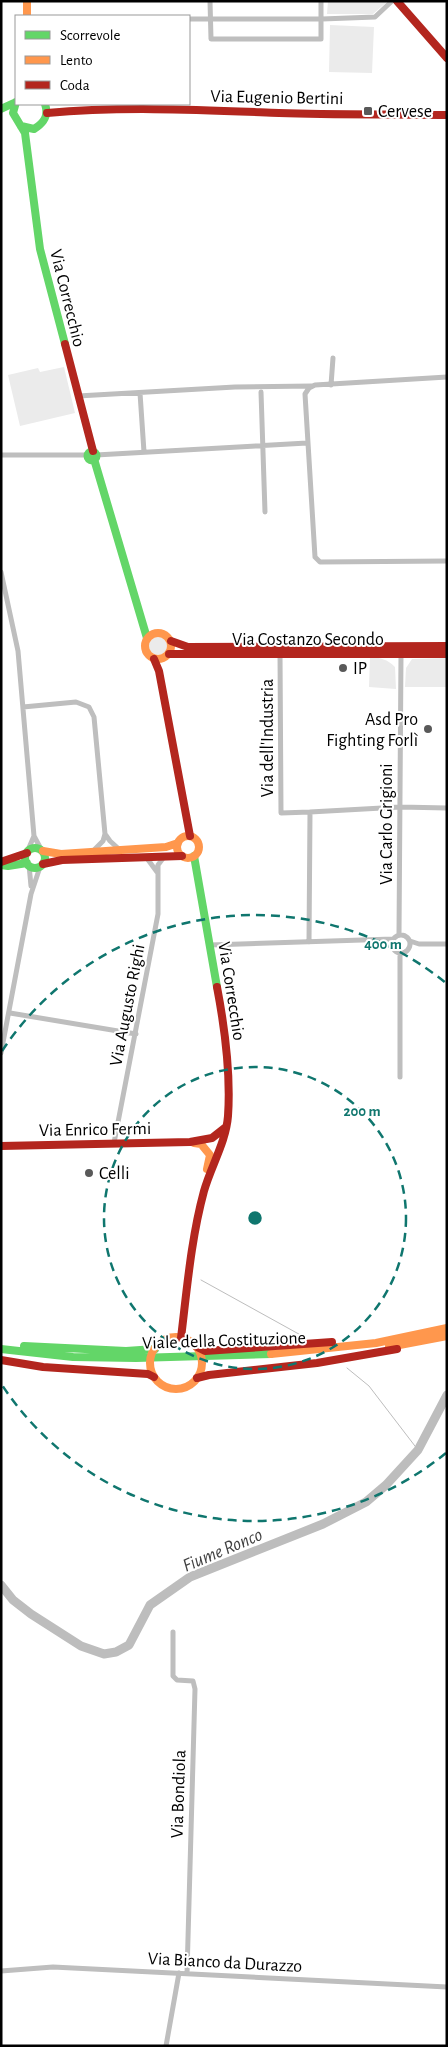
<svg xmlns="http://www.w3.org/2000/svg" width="448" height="2047" viewBox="0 0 448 2047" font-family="'Alegreya Sans',sans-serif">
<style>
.green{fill:#ebebeb}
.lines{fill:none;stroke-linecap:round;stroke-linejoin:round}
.stream{stroke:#bdbdbd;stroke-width:1}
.river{stroke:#bdbdbd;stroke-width:9}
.street{stroke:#bebebe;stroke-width:5}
.fast{stroke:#63d668;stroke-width:8}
.slow{stroke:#ff974d;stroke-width:8}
.jam{stroke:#b3261e;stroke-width:8}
.ring{fill:none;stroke:#0f766e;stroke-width:2.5;stroke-dasharray:9 6}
.poi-dot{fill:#595959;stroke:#fff;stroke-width:2}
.labels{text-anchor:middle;stroke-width:4;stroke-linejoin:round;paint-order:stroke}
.street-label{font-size:18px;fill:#000;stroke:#fff}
.poi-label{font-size:18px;fill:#000;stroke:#fff;text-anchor:start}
.water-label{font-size:19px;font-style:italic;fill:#424242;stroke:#fff}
.centre{fill:#0f766e;stroke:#fff;stroke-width:2.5}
.ring-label{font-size:15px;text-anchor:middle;font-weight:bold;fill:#0f766e;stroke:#fff;stroke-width:4;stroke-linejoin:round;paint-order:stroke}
</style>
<rect width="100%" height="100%" fill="#fff"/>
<!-- green -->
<path class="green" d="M 328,1 L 388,1 L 373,14 L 327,14 Z
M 330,25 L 374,27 L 372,73 L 329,72 Z
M 64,367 L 75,413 L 20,426 L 8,375 L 38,368 L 40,372 Z
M149 646a9 9 0 1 1 18 0a9 9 0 1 1-18 0Z
M 370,657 C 381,658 387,659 395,667 L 396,689 L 369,687 Z
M 447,658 L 447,687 L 405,687 L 406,668 L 412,659 Z"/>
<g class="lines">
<!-- stream -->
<path class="stream" d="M 201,1280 L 306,1338
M 347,1368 L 369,1386 L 418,1450"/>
<!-- river -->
<path class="river" d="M 1,1585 L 13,1600 L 31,1614 L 81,1646 L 104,1654 L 116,1652 L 129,1645 L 150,1605 L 190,1577 L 323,1524 L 366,1502 L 386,1485 L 418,1450 L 447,1395"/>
<!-- street -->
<path class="street" d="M 210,1 L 211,39 L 321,39 L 321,1
M 189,19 L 322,19 L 375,17 L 392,1
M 447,377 L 315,385 L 309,388 L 305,394 L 315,557 L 320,562 L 447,561
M 331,385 L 333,358
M 261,392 L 265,512
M 140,393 L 144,452
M 78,396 L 235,387 L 312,386
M 1,455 L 87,455
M 96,455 L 307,443
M 1,572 L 18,651 L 34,836 L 41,849
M 280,653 L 281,813 L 310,812 L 309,942
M 23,707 L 76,702 L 89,707 L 94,717 L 105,834 L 110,841 L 120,850
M 310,812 L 400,807 L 447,808
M 28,850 L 34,836
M 92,852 L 103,841 L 105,834
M 146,857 L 157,872
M 29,865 L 31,886
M 399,934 L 401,655
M392 944a9 9 0 1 1 18 0a9 9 0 1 1-18 0Z
M 410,941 L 419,944 L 447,944
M 210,945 L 393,939
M 400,953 L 400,1077
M 10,1013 L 136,1034
M 1,1053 L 31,894 L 40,867
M 114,1143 L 158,914 L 158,865 L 164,857
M 173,1632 L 173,1676 L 177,1680 L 193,1681 L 195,1689 L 187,1974
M 1,1971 L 53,1967 L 447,1987
M 166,2046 L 179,1973"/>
<!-- fast -->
<path class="fast" d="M 16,102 L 13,113 L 25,133 L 40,249 L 65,344
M 1,109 L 16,102
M 21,126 L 34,129 C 44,123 49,116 45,104
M87.5 456a4.5 4.5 0 1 1 9 0a4.5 4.5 0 1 1-9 0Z
M 94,459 L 147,638
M25 858a10 10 0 1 1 20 0a10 10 0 1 1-20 0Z
M 194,856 L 217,987
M 1,865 L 8,866 L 27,863
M 24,1346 L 126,1351 L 155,1349
M 1,1349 L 73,1357 L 136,1358 L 271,1354"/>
<!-- slow -->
<path class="slow" d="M 27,1 L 27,16
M145 646a13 13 0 1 1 26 0a13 13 0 1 1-26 0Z
M177 847a11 11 0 1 1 22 0a11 11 0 1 1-22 0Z
M 43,851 L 61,854 L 166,847 L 178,843
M 194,1143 L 201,1144 L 210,1155 L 207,1169
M150 1363a26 26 0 1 1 52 0a26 26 0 1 1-52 0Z
M 389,1347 L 447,1336
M 271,1354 L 376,1343 L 447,1328"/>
<!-- jam -->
<path class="jam" d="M 397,1 L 447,58
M 47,113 C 124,106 202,110 279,113 C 335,115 391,114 447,115
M 65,344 L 93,451
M 171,641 L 188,647 L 447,646
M 169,654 L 447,654
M 154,659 L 159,671 L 190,836
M 1,862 L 27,853
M 43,864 L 62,860 L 182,856
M 1,1146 L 190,1142 L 212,1138 L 226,1127
M 181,1338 C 187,1289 191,1239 204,1191 C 211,1166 226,1142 228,1116 C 231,1073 225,1029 217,987
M 197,1347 L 205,1351 L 332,1342
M 1,1360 L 43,1367 L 148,1374 L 154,1377
M 197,1378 L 209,1375 L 317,1363 L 397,1349"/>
</g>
<!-- distance rings -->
<g class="ring">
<circle cx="255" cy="1218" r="151"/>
<path d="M446 1453A303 303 0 0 1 2 1385M2 1051A303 303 0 0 1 446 983"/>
</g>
<!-- markers -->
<g class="poi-dot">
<rect x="363" y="106" width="10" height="10" rx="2.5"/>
<circle cx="343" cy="668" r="5"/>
<circle cx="428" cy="729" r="5"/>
<circle cx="89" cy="1173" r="5"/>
</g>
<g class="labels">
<!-- street labels -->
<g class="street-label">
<text transform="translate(277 97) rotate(1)" y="6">Via Eugenio Bertini</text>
<text transform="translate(68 298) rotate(76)" y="6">Via Correcchio</text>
<text x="308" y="645">Via Costanzo Secondo</text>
<text transform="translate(267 738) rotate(-90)" y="6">Via dell'Industria</text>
<text transform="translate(386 824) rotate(-90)" y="6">Via Carlo Grigioni</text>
<text transform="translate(232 991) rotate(81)" y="6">Via Correcchio</text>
<text transform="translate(127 1005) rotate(-79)" y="6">Via Augusto Righi</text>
<text transform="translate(95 1129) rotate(-1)" y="6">Via Enrico Fermi</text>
<text transform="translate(224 1340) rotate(-2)" y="6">Viale della Costituzione</text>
<text transform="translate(178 1794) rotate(-88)" y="6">Via Bondiola</text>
<text transform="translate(225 1962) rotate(3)" y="6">Via Bianco da Durazzo</text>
</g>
<!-- poi labels -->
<g class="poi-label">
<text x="378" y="117">Cervese</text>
<text x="353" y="674">IP</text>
<text x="418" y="725" text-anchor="end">Asd Pro<tspan x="418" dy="21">Fighting Forlì</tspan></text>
<text x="99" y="1179">Celli</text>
</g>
<!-- water labels -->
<g class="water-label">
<text transform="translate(222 1549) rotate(-23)" y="7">Fiume Ronco</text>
</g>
</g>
<circle cx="255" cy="1218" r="8" class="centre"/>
<g class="ring-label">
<text x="383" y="949">400 m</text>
<text x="362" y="1116">200 m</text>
</g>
<!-- border -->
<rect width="448" height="2047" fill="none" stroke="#000000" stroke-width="5"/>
<!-- legend -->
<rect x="15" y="15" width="175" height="90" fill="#ffffff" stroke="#999999"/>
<rect x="25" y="31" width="25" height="8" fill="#63d668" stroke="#999999"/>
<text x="60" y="40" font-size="15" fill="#000000">Scorrevole</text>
<rect x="25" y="56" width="25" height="8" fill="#ff974d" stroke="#999999"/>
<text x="60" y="65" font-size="15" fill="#000000">Lento</text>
<rect x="25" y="81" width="25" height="8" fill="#b3261e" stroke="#999999"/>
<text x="60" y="90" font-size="15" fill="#000000">Coda</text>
</svg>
